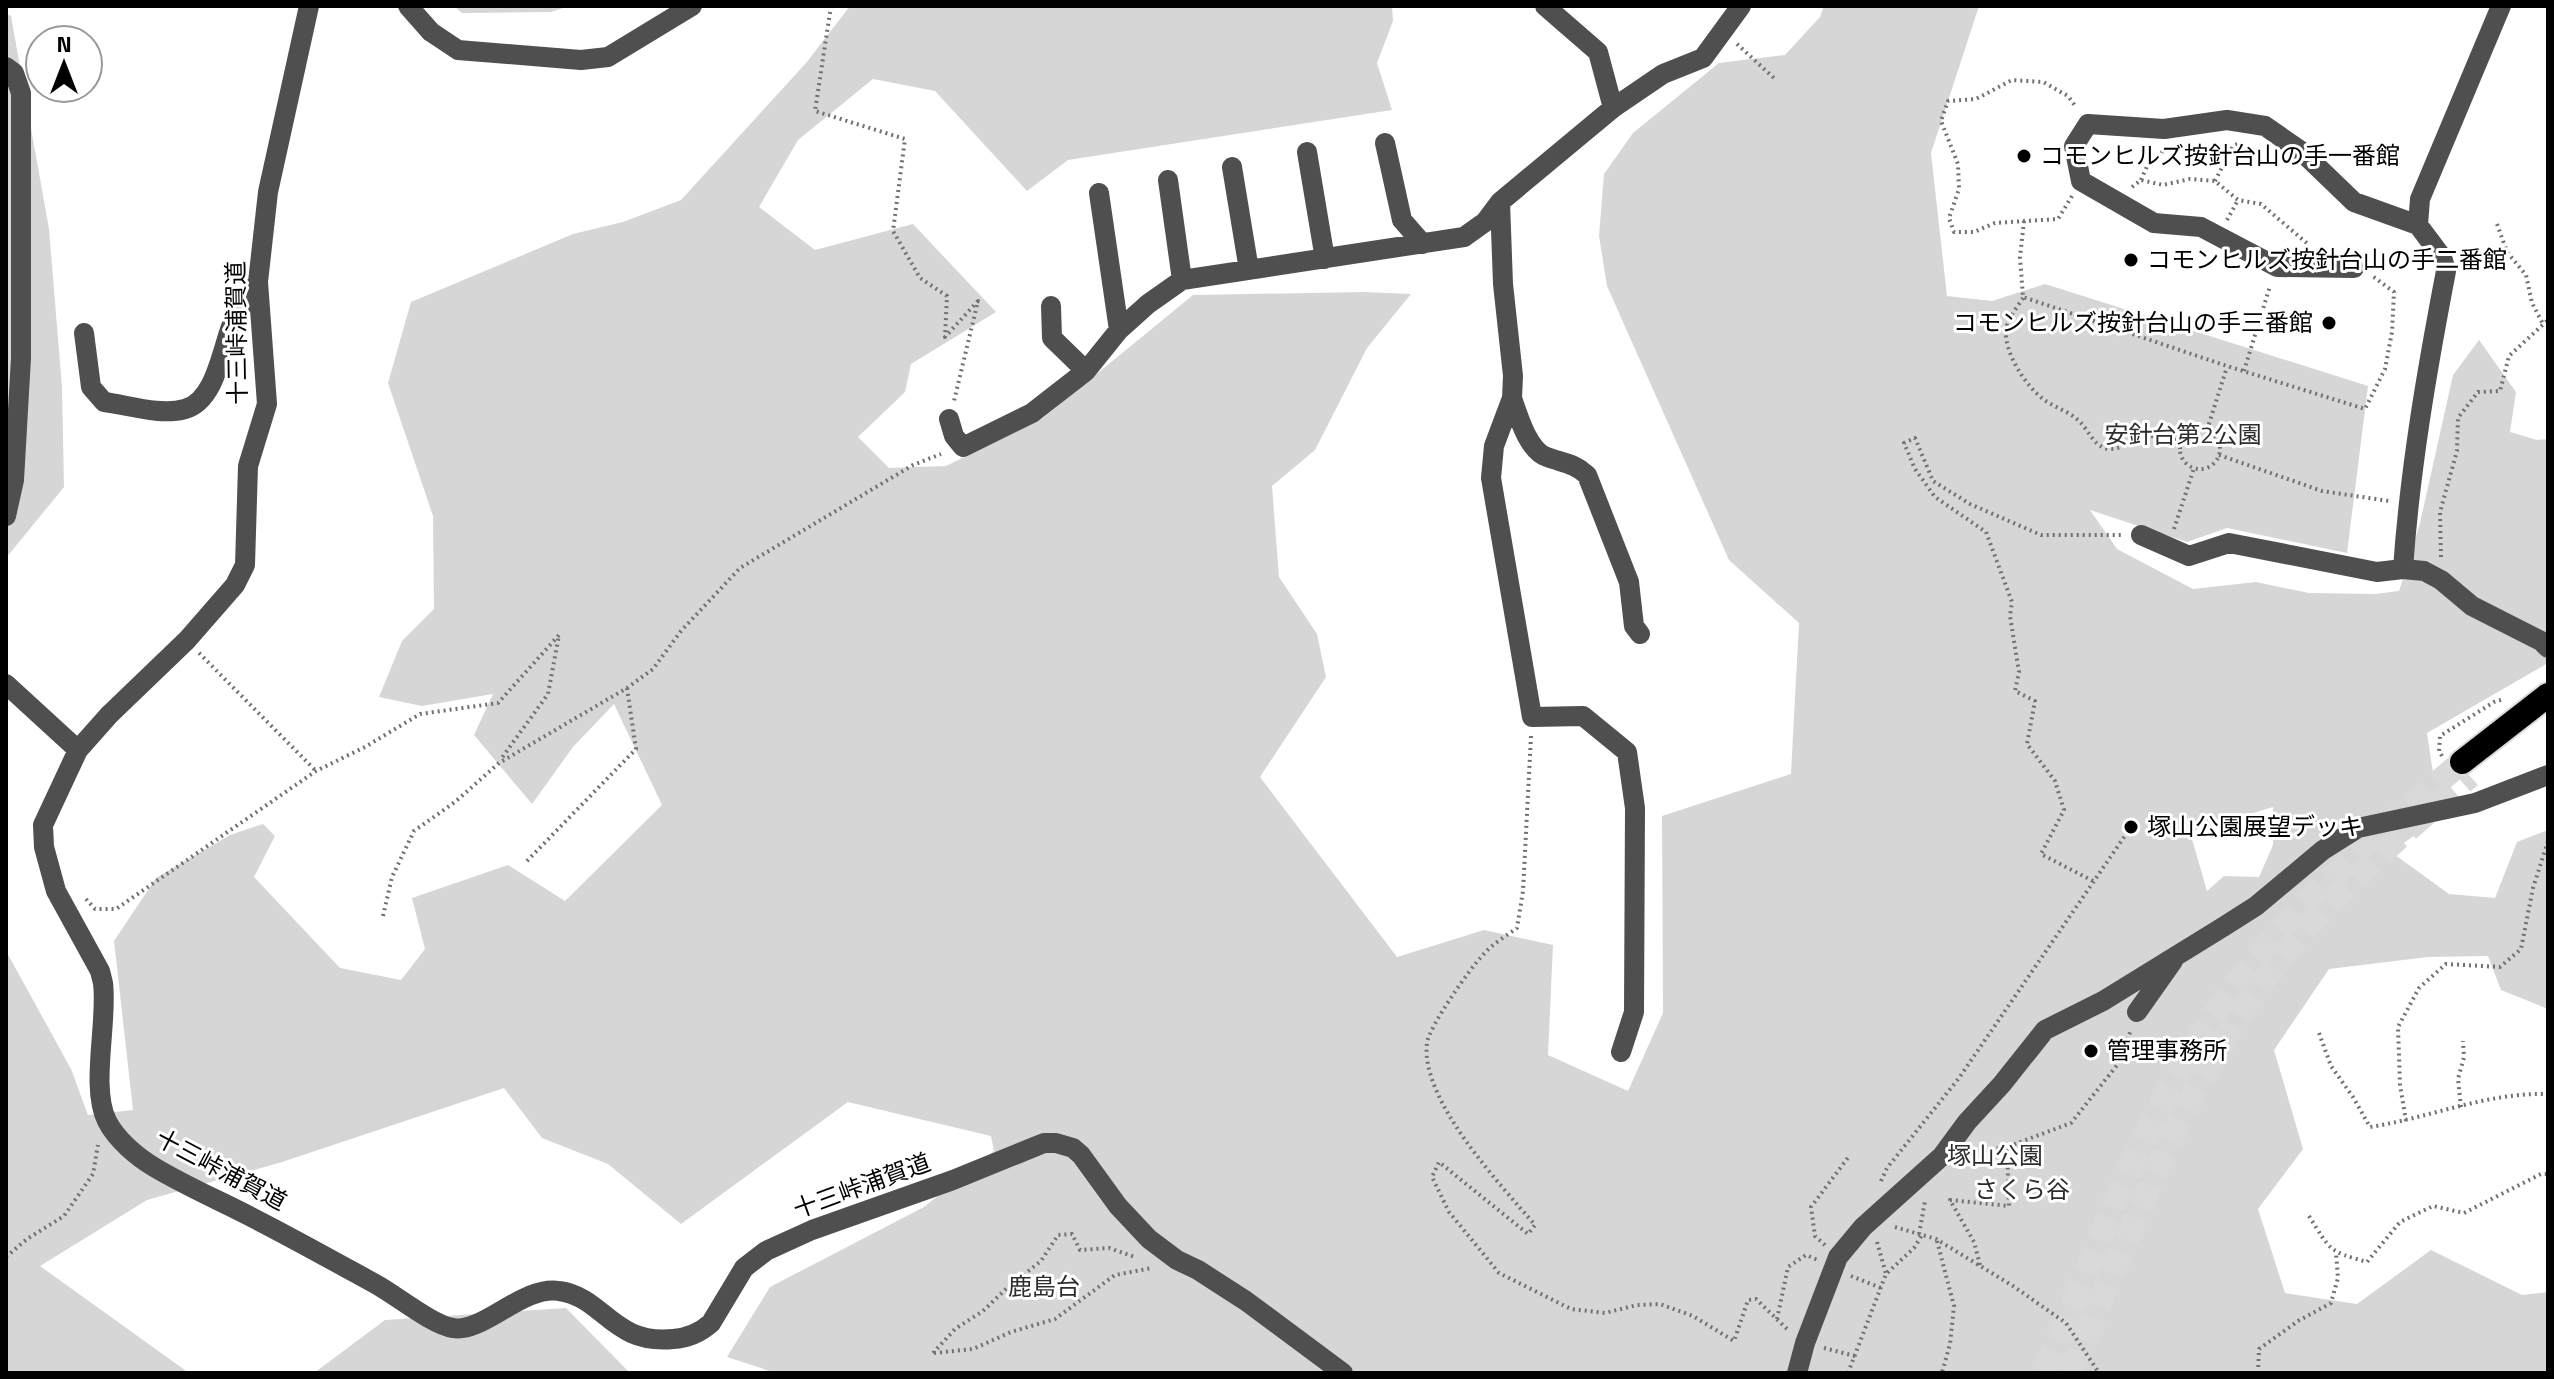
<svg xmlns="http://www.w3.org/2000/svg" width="2554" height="1379" viewBox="0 0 2554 1379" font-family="'Titillium Web','Noto Sans JP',sans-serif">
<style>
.green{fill:#d6d6d6;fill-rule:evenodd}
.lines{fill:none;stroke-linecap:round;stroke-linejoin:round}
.highway-tunnel{stroke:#d9d9d9;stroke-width:24;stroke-dasharray:24 12;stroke-linecap:butt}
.highway-casing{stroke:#dbdbdb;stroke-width:28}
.path{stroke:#717171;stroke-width:4;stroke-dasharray:2 4;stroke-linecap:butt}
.minor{stroke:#4f4f4f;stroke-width:20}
.highway{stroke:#000;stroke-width:24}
.poi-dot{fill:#000;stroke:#fff;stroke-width:3}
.labels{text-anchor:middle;stroke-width:6;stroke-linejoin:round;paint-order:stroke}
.poi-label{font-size:24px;fill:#000;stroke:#fff;text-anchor:start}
.street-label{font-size:24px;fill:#000;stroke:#fff}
.park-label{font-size:24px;fill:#2d2d2d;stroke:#fff}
</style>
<rect width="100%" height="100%" fill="#fff"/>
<!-- green -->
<path class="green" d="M 454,6 L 569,6 L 551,12 L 462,13 Z
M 850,6 L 1392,6 L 1393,21 L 1377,63 L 1392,110 L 1068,160 L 1027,191 L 935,91 L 873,79 L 798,140 L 759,207 L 815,250 L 913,224 L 996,312 L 911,364 L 905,392 L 858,437 L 889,468 L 946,466 L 1043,418 L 1193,295 L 1363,292 L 1411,294 L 1367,348 L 1315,450 L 1272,486 L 1279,577 L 1317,634 L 1326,677 L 1260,777 L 1397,957 L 1484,930 L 1553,945 L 1548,1055 L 1628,1091 L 1663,1013 L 1662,816 L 1791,774 L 1799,623 L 1729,560 L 1607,286 L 1599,236 L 1604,174 L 1633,133 L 1719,63 L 1785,55 L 1820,17 L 1824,6 L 1979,6 L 1931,153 L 1947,296 L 1992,301 L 2045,284 L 2368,386 L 2347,553 L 2227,528 L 2187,542 L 2090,510 L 2117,549 L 2193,589 L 2256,582 L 2309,593 L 2375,594 L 2399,591 L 2420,523 L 2453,375 L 2479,340 L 2516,392 L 2510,432 L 2537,440 L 2548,439 L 2548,663 L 2427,733 L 2433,773 L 2463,801 L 2391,852 L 2449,894 L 2495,898 L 2517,842 L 2548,830 L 2548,1009 L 2501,990 L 2488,956 L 2428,957 L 2329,969 L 2274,1050 L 2303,1149 L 2258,1209 L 2285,1293 L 2357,1304 L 2431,1250 L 2522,1295 L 2548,1292 L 2548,1373 L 776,1373 L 727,1357 L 770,1287 L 924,1207 L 994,1151 L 991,1136 L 848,1102 L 681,1224 L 608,1164 L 542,1138 L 504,1088 L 282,1162 L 147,1200 L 40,1266 L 189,1373 L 6,1373 L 6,951 L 71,1069 L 88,1115 L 133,1110 L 114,941 L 156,878 L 230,835 L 263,824 L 275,836 L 254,877 L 340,968 L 401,980 L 425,949 L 412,898 L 508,865 L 565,901 L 662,805 L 614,704 L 573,747 L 532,804 L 474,735 L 493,694 L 422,706 L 379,697 L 402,641 L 434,609 L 433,516 L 388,383 L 411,302 L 573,234 L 623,222 L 681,200 L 806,63 ZM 2273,807 L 2273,845 L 2259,877 L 2224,876 L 2207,891 L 2190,832 Z
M 6,14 L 11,16 L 49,229 L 62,387 L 64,487 L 6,558 Z
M 566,1308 L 630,1373 L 314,1373 L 385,1320 Z"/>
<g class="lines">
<!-- highway-tunnel -->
<path class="highway-tunnel" d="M 2045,1373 C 2097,1247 2144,1114 2223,1002 C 2289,908 2375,835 2462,762
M 2070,1373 C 2133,1230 2182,1080 2282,957 C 2337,889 2404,833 2470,776"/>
<!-- highway casing -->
<g class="highway-casing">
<path id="highway" d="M 2462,762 L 2548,695"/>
</g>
<!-- path -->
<path class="path" d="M 831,6 L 815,111 L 905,139 L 893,231 L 920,278 L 947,296 L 945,337 L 978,301 L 954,401
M 1737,44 L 1775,79
M 2141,180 L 2152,155 L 2159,159 L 2164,148
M 2215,181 L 2233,146 L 2240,143
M 2132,187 L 2141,180 L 2163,185 L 2190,179 L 2215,181 L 2238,200 L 2261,204 L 2309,245
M 2072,196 L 2058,219 L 1995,223 L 1974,232 L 1954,232 L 1949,218 L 1959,189 L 1958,164 L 1941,121 L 1948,101 L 1976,99 L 2012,80 L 2043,82 L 2068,96 L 2076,107
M 2227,220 L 2238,200
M 2024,221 L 2020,257 L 2023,297 L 2227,366 L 2365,409 L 2385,369 L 2392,332 L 2394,292 L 2371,275
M 2497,224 L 2507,252 L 2526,275 L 2532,303 L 2543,324
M 2023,298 C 2017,307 2007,320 2006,330 C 2004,353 2026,386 2043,399 C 2055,408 2069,411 2080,422 C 2089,431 2096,450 2111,449 C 2123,449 2134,439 2146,437 C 2158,434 2170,439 2182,442
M 2244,371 L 2270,286
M2180 449a20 20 0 1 1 40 0a20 20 0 1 1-40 0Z
M 2207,430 L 2227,367
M 2219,455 L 2322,491 L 2389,501
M 2174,529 L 2194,468
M 2441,557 L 2440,512 L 2457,451 L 2458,418 L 2478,392 L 2500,391 L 2509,356 L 2548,320
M 199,653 L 316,771
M 1531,736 L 1523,891 L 1517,928 C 1506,936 1492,944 1483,955 C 1470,968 1429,1027 1427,1043 C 1420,1100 1500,1184 1535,1225 L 1528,1234 L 1439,1162 L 1432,1177 L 1449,1212 L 1499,1273 L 1571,1309 L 1605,1313 L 1637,1305 L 1660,1304 L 1693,1316 L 1734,1341 L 1748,1300 L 1756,1299 L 1788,1330
M 2442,756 L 2439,751 L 2440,736 L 2494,702 L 2504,699
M 527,861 L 636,749 L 627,688
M 2093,881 L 2041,854 L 2064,810 L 2055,781 L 2027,744 L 2035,701 L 2015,691 L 2019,672 L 2010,616 L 2012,602 L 1986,532 L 1935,497 L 1915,469 L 1904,443 L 1915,438 L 1933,481 L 1970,504 L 2041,535 L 2123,535
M 86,899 L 95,909 L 116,909 L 316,771 L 365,747 L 420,714 L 498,703 L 559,635 L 548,694 L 501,759
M 383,916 L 392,877 L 414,831 L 455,802 L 499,763 L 627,688 L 653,669 L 681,631 L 740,568 L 913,465 L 941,454
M 2319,1033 L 2331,1066 L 2353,1097 L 2370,1127 C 2429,1118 2488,1092 2548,1094
M 2461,1107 L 2458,1079 L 2464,1057 L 2463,1041
M 2406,1121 L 2400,1085 L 2398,1027 L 2419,988 L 2446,964 L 2500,967 L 2521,949 L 2533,888 L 2548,841
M 1973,1152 L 2007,1147 L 2071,1123 L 2118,1064 L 2131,1030
M 1881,1181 L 1887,1168 L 1959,1078 L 2131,827
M 2309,1216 C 2331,1251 2328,1251 2367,1262 L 2400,1222 L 2433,1206 L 2464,1213 L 2541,1174 L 2548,1174
M 1895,1227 L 1936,1239 L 2013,1286 L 2066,1323 L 2099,1373
M 1919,1234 L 1925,1201
M 1937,1241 L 1954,1306 L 1950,1344 L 1942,1373
M 1877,1242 L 1886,1274
M 1825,1245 L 1815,1236 L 1811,1207 L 1850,1155
M 6,1257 L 27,1239 L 64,1216 L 93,1174 L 98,1145
M 1980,1265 L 1974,1242 L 1950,1200 L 2009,1206 L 2007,1147
M 1851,1276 L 1881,1288
M 1777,1319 L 1788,1267 L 1806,1255 L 1818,1260
M 1824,1348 L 1855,1356
M 933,1353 L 955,1329 L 983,1311 L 1008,1287 L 1041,1261 L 1058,1235 L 1072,1234 L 1080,1250 L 1109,1248 L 1135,1257
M 934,1353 L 973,1349 L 1011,1332 L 1055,1319 L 1115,1275 L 1152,1268
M 1848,1373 L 1886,1274 L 1914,1248 L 1922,1235
M 2258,1373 L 2259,1349 L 2298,1321 L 2331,1303 L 2338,1278 L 2336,1253"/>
<!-- minor -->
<path class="minor" d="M 309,6 L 268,192 L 258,282 L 267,404 L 248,466 L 245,565 L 235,585 L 187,640 L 109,715 L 78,750 L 43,825 L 44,847 L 56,891 L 100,971 L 103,983 C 108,1021 90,1088 107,1121 C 116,1139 137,1157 154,1167 C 187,1187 223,1202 257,1220 C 298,1241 339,1264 379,1286 C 398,1297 433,1325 453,1328 C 482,1334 523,1285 559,1291 C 604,1297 612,1345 673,1339 C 688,1338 701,1332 711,1323 L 744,1268 L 766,1251 L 812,1230 L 953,1180 L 1044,1143 L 1056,1143 L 1073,1148 L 1081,1155 L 1118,1206 L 1149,1239 L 1177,1260 L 1198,1270 L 1246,1301 L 1343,1373
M 408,6 L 431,32 L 458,50 L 581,60 L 608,57 L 692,6
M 1545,6 L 1598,52 L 1613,108
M 6,67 L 14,73 L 21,93 L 21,358 L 14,480 L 6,516
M 1385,143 L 1402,220 L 1423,244
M 1307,152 L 1325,259
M 1232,167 L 1249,270
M 1168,180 L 1182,280
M 1099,193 L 1119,330
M 1500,202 L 1503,284 L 1513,376 L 1512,398 L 1494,446 L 1491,478 L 1532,717 L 1583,716 L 1627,752 L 1635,808 L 1634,1012 L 1621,1052
M 2354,268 L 2277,267 L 2201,227 L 2154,223 L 2081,181 L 2074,146 L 2088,124 L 2164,129 L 2227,120 L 2265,126 L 2301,151 L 2354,202 L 2418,225
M 1051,306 L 1052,338 L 1086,371
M 84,333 L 91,387 L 104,402 C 128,405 160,416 185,409 C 217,400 222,345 234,319 C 240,306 250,294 258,282
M 1512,398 C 1518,415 1528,451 1547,457 C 1563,463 1574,463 1587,475 L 1629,582 L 1634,626 L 1640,634
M 949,419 L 954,436 L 963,447 L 1032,413 L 1086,371 L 1119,330 L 1148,304 L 1182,280 L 1464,237 L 1485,222 L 1500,202 L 1613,108 L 1663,74 L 1703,58 L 1741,6
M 2141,535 L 2189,556 L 2229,543 L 2377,572 L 2403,569 L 2424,571 L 2441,580 L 2472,606 L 2541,641 L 2548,648
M 2403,569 C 2410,468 2427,370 2446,271 L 2442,257 L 2418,225 L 2420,199 L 2501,6
M 6,684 L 78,750
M 2137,1012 L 2173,961
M 1797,1373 L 1805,1343 L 1838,1257 L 1863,1227 L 1942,1156 L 1967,1122 L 2002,1084 L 2045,1030 L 2103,1001 L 2223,927 L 2256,906 L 2323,850 L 2358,828 L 2475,803 L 2548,775"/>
<!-- highway -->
<use href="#highway" class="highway"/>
</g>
<!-- markers -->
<g class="poi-dot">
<circle cx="2024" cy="156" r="8"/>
<circle cx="2131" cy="260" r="8"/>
<circle cx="2329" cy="323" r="8"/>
<circle cx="2131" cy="827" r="8"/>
<circle cx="2091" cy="1051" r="8"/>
</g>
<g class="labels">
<!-- poi labels -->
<g class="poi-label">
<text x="2040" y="164">コモンヒルズ按針台山の手一番館</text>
<text x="2147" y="268">コモンヒルズ按針台山の手二番館</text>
<text x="2313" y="331" text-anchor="end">コモンヒルズ按針台山の手三番館</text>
<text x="2147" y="835">塚山公園展望デッキ</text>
<text x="2107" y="1059">管理事務所</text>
</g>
<!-- street labels -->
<g class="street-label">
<text transform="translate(237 333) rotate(-91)" y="8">十三峠浦賀道</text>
<text transform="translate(221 1170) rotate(28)" y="8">十三峠浦賀道</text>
<text transform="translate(862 1186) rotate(-20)" y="8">十三峠浦賀道</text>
</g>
<!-- park labels -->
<g class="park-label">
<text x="2183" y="443">安針台第2公園</text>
<text x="1995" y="1164">塚山公園</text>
<text x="2022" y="1198">さくら谷</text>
<text x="1044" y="1295">鹿島台</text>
</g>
</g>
<!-- border -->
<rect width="2554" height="1379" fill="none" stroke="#000000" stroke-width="16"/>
<!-- north arrow -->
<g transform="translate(64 64)"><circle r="38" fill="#ffffff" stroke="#999999" stroke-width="2"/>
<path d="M0-6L14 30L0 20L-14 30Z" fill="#000000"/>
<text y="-12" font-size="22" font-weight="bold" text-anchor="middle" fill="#000000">N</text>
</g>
</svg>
